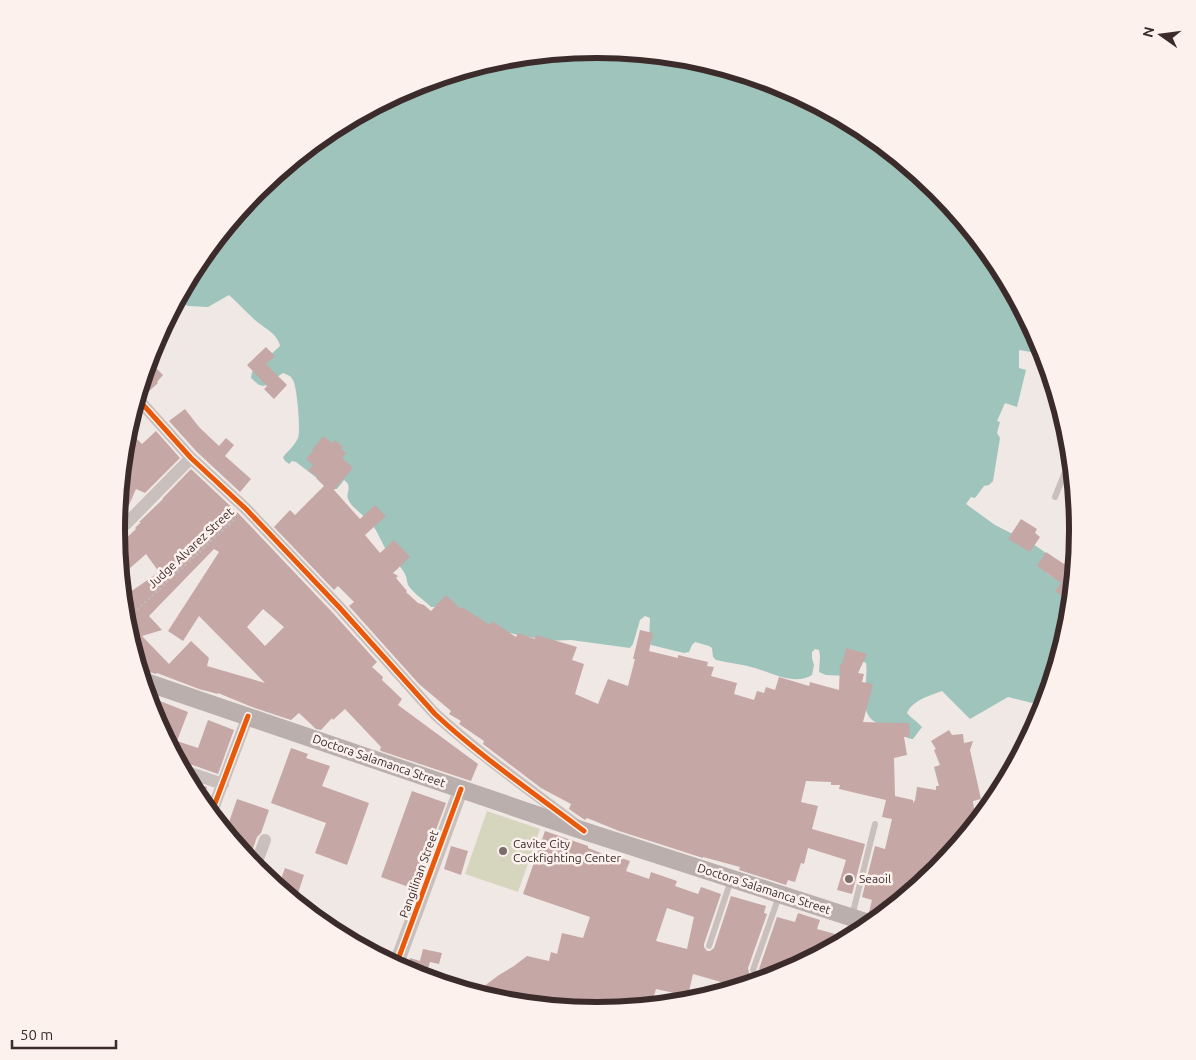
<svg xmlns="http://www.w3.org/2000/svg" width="1196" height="1060" viewBox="0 0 1196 1060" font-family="Ubuntu,sans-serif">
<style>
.green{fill:#d6d5be}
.water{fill:#9fc4bc}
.building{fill:#c5a7a6;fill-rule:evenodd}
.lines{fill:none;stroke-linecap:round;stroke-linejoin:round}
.path{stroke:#c2b8b5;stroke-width:2.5;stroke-dasharray:2.5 2.5;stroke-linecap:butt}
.service{stroke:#c9c0bd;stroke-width:6}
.minor{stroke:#c9c0bd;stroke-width:12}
.tertiary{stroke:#c9c0bd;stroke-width:15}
.secondary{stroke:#baafad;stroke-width:18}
.cycleway-casing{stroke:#fcf1ed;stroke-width:8}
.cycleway{stroke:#e8590c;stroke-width:5}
.poi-dot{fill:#7a6d6b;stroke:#fcf1ed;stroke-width:2}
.labels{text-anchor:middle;stroke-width:5;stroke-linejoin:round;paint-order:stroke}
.street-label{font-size:12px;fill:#3b2b2a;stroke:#fcf1ed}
.poi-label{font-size:12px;fill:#3b2b2a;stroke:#fcf1ed;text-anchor:start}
.rim{fill:none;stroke:#3b2b2a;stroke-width:6}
</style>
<rect width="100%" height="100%" fill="#f0e8e5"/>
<!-- green -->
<path class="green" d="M 487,811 L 540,829 L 518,892 L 465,874 Z"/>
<!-- water -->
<path class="water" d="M 598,49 L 692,58 L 782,85 L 866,130 L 938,190 L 998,263 L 1037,335 L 1031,352 L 1019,350 L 1019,368 L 1026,370 L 1017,407 L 1005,403 L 997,421 L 1000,422 L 997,433 L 1000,438 L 993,481 L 989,485 L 984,486 L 975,498 L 971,497 L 966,504 L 995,525 L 1036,546 L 1046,553 L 1043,569 L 1048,574 L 1061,582 L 1073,596 L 1070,624 L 1045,706 L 1008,697 L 970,719 L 942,691 C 929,696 913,700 907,713 C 912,719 917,721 922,727 L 913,739 C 905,739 900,732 893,729 C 887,727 880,725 875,722 C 857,712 869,680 866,663 L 861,661 L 849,676 L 826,675 L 819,672 L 820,656 L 819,650 L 815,649 L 812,652 L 812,658 L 814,665 L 812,675 C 795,686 772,673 755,668 C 742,664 729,663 716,660 L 713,657 L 712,648 L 709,646 L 695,642 L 692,645 L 689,652 L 684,653 L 651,645 L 649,641 L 650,618 L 645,616 L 640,620 L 633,644 L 630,648 L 571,640 L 547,641 L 530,637 L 518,635 L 481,626 L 439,605 L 434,607 L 431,607 C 424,600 413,593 408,585 C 407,582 407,578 405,574 C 401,566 393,560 388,553 C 382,544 379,534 373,526 C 366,516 354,510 349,501 C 344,493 354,487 344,480 L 337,489 L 331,489 L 296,462 L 292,461 L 289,464 L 285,461 L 283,457 C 288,451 295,445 298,438 C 301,432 297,386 293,380 C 291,376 288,375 283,373 L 264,386 L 259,385 L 251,378 L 252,372 L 280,346 C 278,334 264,328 255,320 C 246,312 238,303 229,295 L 208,307 L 188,306 L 177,301 L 198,262 L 258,190 L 331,130 L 414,85 L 504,58 Z"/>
<!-- building -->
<path class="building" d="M 266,347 L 275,356 L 266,364 L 287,385 L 274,399 L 264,389 L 267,386 L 247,365 Z
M 149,361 L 163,375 L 157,382 L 158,383 L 145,395 L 140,390 Z
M 185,409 L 199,427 L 219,446 L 226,438 L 234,445 L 225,456 L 251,479 L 240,492 L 197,452 L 169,421 Z
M 156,431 L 180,458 L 145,493 L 136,489 L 126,512 L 118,521 L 126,439 L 131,433 L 142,444 Z
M 323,436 L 332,443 L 335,440 L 343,447 L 341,449 L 346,453 L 342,458 L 353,468 L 334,490 L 360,519 L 375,505 L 386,516 L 365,535 L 380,553 L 394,540 L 410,557 L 393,573 L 398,576 L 396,578 L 407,591 L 406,592 L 418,603 L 424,605 L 431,611 L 446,595 L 461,609 L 462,607 L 490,625 L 492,621 L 516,637 L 518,633 L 535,639 L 536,635 L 577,647 L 572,660 L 584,664 L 575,694 L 598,704 L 608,679 L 628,686 L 635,659 L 633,659 L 640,630 L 653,633 L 649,651 L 678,658 L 678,655 L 708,662 L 707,666 L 714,667 L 711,676 L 737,683 L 734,694 L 754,700 L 757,691 L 764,693 L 766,687 L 775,690 L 779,677 L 809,686 L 810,682 L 839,690 L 840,664 L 842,664 L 846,648 L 867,654 L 858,673 L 864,674 L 862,682 L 873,684 L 863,722 L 894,723 L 909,723 L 910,737 L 904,737 L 907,755 L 894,758 L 895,796 L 913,800 L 913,804 L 914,801 L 915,801 L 917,787 L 936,790 L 936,786 L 939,786 L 934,767 L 940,765 L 934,750 L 936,749 L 931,741 L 949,730 L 952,735 L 963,734 L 964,743 L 973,741 L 970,750 L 981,799 L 973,801 L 976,824 L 938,870 L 881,917 L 869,912 L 872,900 L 862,897 L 875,846 L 885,849 L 892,819 L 882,817 L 886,800 L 839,789 L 840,785 L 831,785 L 831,782 L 806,781 L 801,802 L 818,806 L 812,829 L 865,844 L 852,894 L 837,890 L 846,860 L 808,848 L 804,864 L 801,863 L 795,882 L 788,880 L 786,885 L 739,870 L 740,867 L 703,857 L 703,858 L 619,831 L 587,818 L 585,820 L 576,814 L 569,809 L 571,804 L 541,788 L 483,744 L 484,741 L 459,724 L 461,721 L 449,714 L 451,711 L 419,684 L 349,606 L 354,602 L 338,586 L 334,590 L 274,527 L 290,510 L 295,515 L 324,486 L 316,478 L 317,477 L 308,470 L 313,465 L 306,459 L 313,451 L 312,450 Z
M 191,469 L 240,515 L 333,613 L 377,662 L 372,667 L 383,677 L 382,680 L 402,699 L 398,705 L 478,764 L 471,781 L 381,751 L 380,750 L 381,747 L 345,709 L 333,720 L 332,718 L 321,730 L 316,729 L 299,713 L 291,720 L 252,707 L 218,693 L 218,694 L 199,689 L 157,673 L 156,674 L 146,671 L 140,671 L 126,624 L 123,597 L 159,572 L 146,554 L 121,576 L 119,545 L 136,529 L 135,528 L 141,522 L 139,522 L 163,499 L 162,499 ZM 214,549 L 219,552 L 168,631 L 183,641 L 199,616 L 265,683 L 207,666 L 209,658 L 191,641 L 169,664 L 142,636 L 162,630 L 149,616 ZM 263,609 L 284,627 L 265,646 L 247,627 Z
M 1021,519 L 1037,529 L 1035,533 L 1040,537 L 1030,552 L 1008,539 Z
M 1078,546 L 1073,597 L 1069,593 L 1065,598 L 1055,591 L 1061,583 L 1037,566 L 1046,552 L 1064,564 Z
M 160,701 L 188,712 L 177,741 L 198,748 L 208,720 L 234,730 L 218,774 L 187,763 L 180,764 L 154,716 Z
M 291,748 L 308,754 L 306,758 L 330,766 L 322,786 L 369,803 L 347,865 L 315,853 L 326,823 L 271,803 Z
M 189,781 L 207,787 L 202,802 L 198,797 Z
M 412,791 L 446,803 L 414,889 L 381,877 Z
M 237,799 L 269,810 L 261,833 L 257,837 L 249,860 L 226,831 Z
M 545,831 L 588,846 L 588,848 L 611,857 L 612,855 L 630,861 L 626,871 L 649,879 L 651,872 L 677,881 L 675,886 L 698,894 L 701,887 L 721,894 L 704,944 L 704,947 L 707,951 L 710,951 L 714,948 L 731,896 L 766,906 L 764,913 L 767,914 L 748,968 L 749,973 L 751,975 L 749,985 L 718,994 L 721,982 L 693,974 L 688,996 L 656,989 L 651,1006 L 639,1007 L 625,1004 L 625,1009 L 598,1011 L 559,1007 L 530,1000 L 531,1005 L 504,1002 L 475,993 L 499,975 L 514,966 L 527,956 L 549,961 L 551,952 L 557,954 L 562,933 L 583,938 L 590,917 L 523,894 ZM 667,908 L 694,917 L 687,949 L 656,941 Z
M 451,846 L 468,851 L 461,875 L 444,869 Z
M 285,868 L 304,875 L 297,896 L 283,891 L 278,887 Z
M 798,913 L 820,920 L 817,929 L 850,938 L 782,975 L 780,975 L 759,969 L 777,917 L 795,922 Z
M 423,949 L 442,953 L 439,964 L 430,962 L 425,978 L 406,970 L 410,958 L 420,961 Z"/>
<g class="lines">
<!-- path -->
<path class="path" d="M 126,620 L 236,518"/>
<!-- service -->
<path class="service" d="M 1055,497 L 1072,455
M 852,916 L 875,824
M 709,946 L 731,880
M 753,970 L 779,896"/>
<!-- minor -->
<path class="minor" d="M 137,398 L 191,458 L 246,509 L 339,607 L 435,714 C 479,754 528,788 575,824
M 117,533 L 191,458
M 184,771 L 223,784
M 211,814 L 248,716
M 255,867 L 265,840"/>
<!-- tertiary -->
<path class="tertiary" d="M 396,965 L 461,789"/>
<!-- secondary -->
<path class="secondary" d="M 143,681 L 584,831 L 872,924"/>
<!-- cycleway casing -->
<g class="cycleway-casing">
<path id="cycleway" d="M 137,398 L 191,458 L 246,509 L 339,607 L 435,714 C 481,757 534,793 584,831
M 211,814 L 248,716
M 396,965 L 461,789"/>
</g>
<!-- cycleway -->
<use href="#cycleway" class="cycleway"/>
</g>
<!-- markers -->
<g class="poi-dot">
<circle cx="503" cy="851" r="5"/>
<circle cx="849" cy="879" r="5"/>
</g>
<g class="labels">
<!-- street labels -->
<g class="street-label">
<text transform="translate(191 548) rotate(-43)" y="4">Judge Alvarez Street</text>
<text transform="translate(379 761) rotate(19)" y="4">Doctora Salamanca Street</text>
<text transform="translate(419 874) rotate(-70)" y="4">Pangilinan Street</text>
<text transform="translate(764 889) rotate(18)" y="4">Doctora Salamanca Street</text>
</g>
<!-- poi labels -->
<g class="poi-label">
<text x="513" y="848">Cavite City<tspan x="513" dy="14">Cockfighting Center</tspan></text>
<text x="859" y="883">Seaoil</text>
</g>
</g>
<!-- crop -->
<path d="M0 0H1196V1060H0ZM125 530a472 472 0 1 1 944 0a472 472 0 1 1-944 0Z" fill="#fcf1ed" fill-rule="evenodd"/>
<path class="rim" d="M125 530a472 472 0 1 1 944 0a472 472 0 1 1-944 0Z"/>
<!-- north arrow -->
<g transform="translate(1161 35) rotate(284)" stroke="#fcf1ed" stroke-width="4" paint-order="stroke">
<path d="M0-4L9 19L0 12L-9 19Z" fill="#3b2b2a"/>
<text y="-8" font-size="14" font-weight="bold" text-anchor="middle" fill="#3b2b2a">N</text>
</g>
<!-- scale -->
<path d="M12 1040v8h104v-8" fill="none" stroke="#3b2b2a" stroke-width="2.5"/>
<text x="20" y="1040" font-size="15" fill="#3b2b2a" stroke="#fcf1ed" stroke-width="4" paint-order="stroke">50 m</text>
</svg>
